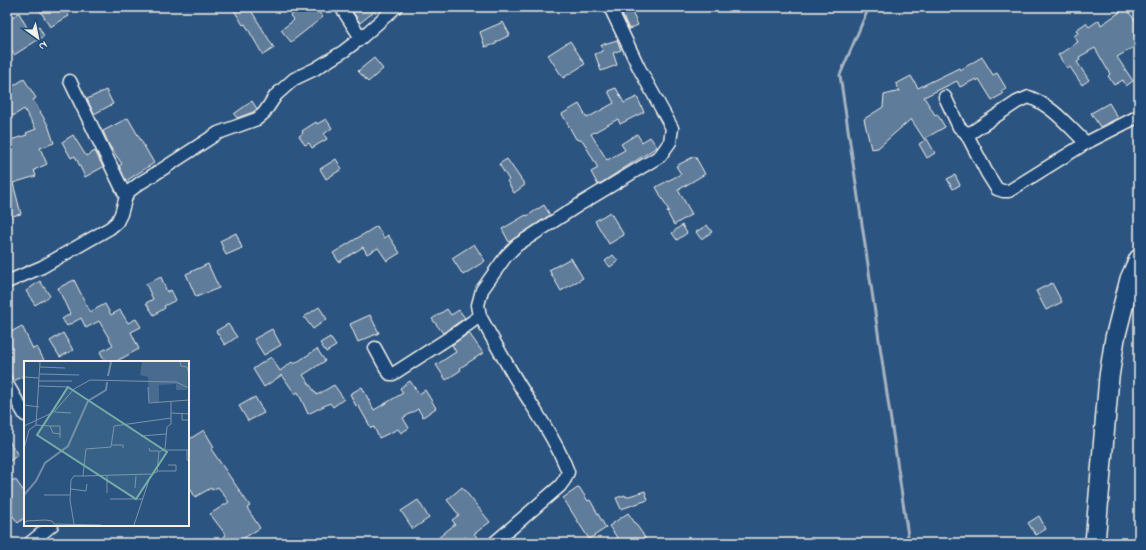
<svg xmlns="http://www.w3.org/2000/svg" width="1146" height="550" viewBox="0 0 1146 550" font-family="'Indie Flower',sans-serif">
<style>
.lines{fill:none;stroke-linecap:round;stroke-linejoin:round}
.stream{stroke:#a7b4c0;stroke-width:3}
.building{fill:#5e7b9a;stroke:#f4f1e8}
.minor-casing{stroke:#f4f1e8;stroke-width:15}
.primary-casing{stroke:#f4f1e8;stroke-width:22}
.minor{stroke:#1f4a7a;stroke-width:12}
.primary{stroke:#1f4a7a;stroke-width:19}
.inset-river{fill:none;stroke:#738ca6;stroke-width:2}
.inset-road{fill:none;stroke:#7c93aa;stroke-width:1}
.view{fill:#76ada5;fill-opacity:0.15;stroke:#76ada5;stroke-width:2}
.inset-edge{fill:none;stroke:#f4f1e8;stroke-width:2}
</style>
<rect width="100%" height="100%" fill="#2c5481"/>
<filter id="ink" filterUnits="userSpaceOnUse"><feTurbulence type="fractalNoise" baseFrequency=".025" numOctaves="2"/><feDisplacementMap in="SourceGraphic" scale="8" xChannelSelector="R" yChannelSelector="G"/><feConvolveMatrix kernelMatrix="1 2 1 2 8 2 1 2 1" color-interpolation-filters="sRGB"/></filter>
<g filter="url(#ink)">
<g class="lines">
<!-- stream -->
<path class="stream" d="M 869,7 L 840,75 L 909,543"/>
</g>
<!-- building -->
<path class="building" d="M 38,7 L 64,7 L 69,16 L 50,27 Z
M 232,7 L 249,7 L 274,48 L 263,55 L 245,24 L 243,25 Z
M 302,7 L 314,7 L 323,17 L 291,42 L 281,30 L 294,20 L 290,16 Z
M 354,7 L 380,7 L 360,23 L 351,9 Z
M 1126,8 L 1139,26 L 1139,44 L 1117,57 L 1133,81 L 1126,86 L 1123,80 L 1114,85 L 1108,76 L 1110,74 L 1095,48 L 1079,57 L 1080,60 L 1077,62 L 1089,80 L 1082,85 L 1070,67 L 1067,68 L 1058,55 L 1078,42 L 1074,36 L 1078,33 L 1076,30 L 1086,23 L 1089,27 L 1099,20 L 1101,25 Z
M 631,10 L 638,25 L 629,29 L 622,14 Z
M 19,13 L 30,33 L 39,27 L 44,36 L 14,55 L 7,44 L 7,20 Z
M 503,22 L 510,35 L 496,42 L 496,44 L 485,47 L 480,32 Z
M 617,40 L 621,50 L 613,53 L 617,65 L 601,71 L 595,54 L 603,51 L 601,45 Z
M 570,41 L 585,64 L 563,78 L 548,55 Z
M 982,57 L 993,75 L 997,73 L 1006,88 L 1001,91 L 1003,94 L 992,100 L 979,79 L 977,81 L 976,79 L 960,87 L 957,81 L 924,97 L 935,115 L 937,114 L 945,127 L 924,139 L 911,119 L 878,148 L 871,149 L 864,119 L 883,107 L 884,95 L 900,91 L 896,84 L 911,76 L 918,88 L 959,68 L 960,70 Z
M 374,58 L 383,69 L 368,82 L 358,71 Z
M 24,79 L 36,98 L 33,100 L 48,125 L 54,143 L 40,148 L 47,164 L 34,170 L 36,176 L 13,183 L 21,214 L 7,217 L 7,141 L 27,135 L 26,133 L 36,129 L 24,109 L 13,116 L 7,107 L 7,90 Z
M 616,88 L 624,103 L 637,97 L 644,112 L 620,124 L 618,119 L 591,134 L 607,160 L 625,150 L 621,144 L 637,134 L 642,142 L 650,137 L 657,147 L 598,185 L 591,172 L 598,168 L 583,141 L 576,139 L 562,114 L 579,104 L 587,118 L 614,103 L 608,91 Z
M 106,90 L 113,104 L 94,114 L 87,99 Z
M 252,101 L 257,109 L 253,112 L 237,118 L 234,114 Z
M 1109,103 L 1118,118 L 1100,127 L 1091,113 Z
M 128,118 L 154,163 L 126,181 L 119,166 L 122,164 L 109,145 L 103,131 Z
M 326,119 L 332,128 L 324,134 L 327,139 L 312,148 L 309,143 L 305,145 L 299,136 L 303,133 L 302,131 L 316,122 L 317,124 Z
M 73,135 L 86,156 L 95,151 L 103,167 L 85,177 L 75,156 L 71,158 L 62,142 Z
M 927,139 L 935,153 L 927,158 L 919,144 Z
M 695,156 L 705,174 L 678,190 L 692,214 L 674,225 L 667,212 L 669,211 L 656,187 L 681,174 L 676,166 Z
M 336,159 L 342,169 L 326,179 L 320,169 Z
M 507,159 L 525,185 L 514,193 L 507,181 L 509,180 L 499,164 Z
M 955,175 L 960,185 L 953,189 L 947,179 Z
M 544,205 L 550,215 L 509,242 L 502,229 L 526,215 L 527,216 Z
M 610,212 L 624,235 L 609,244 L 595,221 Z
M 682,225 L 687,233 L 677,240 L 672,233 Z
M 707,225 L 712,232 L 701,239 L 696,232 Z
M 377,226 L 384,238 L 388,235 L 400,253 L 387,261 L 378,248 L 367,254 L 363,247 L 339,262 L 333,253 Z
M 236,233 L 242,248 L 226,255 L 220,241 Z
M 474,244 L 485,261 L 463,275 L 452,258 Z
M 613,255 L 618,261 L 610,267 L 605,261 Z
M 571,258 L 583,278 L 561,291 L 549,270 Z
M 208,264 L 219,288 L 196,297 L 186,274 Z
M 161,277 L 167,292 L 171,290 L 176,300 L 164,306 L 165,308 L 154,315 L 146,303 L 153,299 L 146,284 Z
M 74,280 L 90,312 L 105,304 L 111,315 L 120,310 L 128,323 L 136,319 L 141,327 L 131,332 L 139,349 L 115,362 L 106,362 L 100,352 L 113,345 L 99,321 L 86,328 L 81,318 L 67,326 L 62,319 L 70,314 L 58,288 Z
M 40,281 L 50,296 L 35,305 L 26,291 Z
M 1052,283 L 1062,302 L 1046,310 L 1036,291 Z
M 319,307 L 327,319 L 313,329 L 304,317 Z
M 447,309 L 451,315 L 459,310 L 465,318 L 443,333 L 432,319 Z
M 370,315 L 379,333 L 358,342 L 350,324 Z
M 228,324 L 237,337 L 225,345 L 216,331 Z
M 22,326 L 33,349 L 37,347 L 45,362 L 25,362 L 25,375 L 14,381 L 7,368 L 7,334 Z
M 272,329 L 281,345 L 264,355 L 254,339 Z
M 63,333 L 73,350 L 60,357 L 50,341 Z
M 469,333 L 483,353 L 460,368 L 461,370 L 446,380 L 436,365 L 456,352 L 452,345 Z
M 330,337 L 336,346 L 326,352 L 320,343 Z
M 317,349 L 325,361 L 303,375 L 317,395 L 334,385 L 344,399 L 333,407 L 330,403 L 308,414 L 298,392 L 295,394 L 282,375 L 264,387 L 253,369 L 271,357 L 280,371 L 292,362 L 294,364 Z
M 410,381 L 419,394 L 425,390 L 436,408 L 423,417 L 418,409 L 403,418 L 409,428 L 401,433 L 398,429 L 379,438 L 374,427 L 371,428 L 358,405 L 356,406 L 350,394 L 362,387 L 374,410 L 403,393 L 400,388 Z
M 255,397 L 264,413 L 248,421 L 239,406 Z
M 204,430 L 214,447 L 211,449 L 250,506 L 247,508 L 260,528 L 236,543 L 214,543 L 226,535 L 210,514 L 229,502 L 218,487 L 212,490 L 211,488 L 195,497 L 188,484 L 188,440 Z
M 7,438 L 18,455 L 7,463 Z
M 15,479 L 25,493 L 25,517 L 18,523 L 7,508 L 7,484 Z
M 462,487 L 490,522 L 474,534 L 477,537 L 470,542 L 465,537 L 458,543 L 432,543 L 455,524 L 452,520 L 459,515 L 447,500 Z
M 579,487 L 588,501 L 590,500 L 606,528 L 589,539 L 563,498 Z
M 645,491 L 648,500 L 621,509 L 616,498 L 625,495 L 626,497 Z
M 418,500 L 429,518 L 413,529 L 401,511 Z
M 628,513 L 642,533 L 648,543 L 621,543 L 609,526 Z
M 1039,516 L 1046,529 L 1036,535 L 1028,523 Z"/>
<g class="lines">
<!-- minor casing -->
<g class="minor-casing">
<path id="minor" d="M 341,7 L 361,38
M 70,81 L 126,197
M 945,97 L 959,127 L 966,133 L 972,132 L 1017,102 L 1029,97 C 1054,107 1067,125 1086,143 L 1139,116
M 966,133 L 987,173 L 997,189 L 1003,191 L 1009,191 L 1086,143
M 7,282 L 42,267 L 110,228 L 117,222 L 121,214 L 127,193 L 140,183 L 155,174 L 218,133 L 257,119 L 264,113 L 276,95 L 294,79 L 315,69 L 344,51 L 361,38 L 396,7
M 375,348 L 387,370 L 390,374 L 393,374 L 455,334 L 480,316
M 7,384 L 25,415
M 30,543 L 52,525
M 494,543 L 560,486 L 565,479 L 568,472 C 557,442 537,414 520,386 C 506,363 493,340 480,316 L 478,305 L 482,290 L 506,256 L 517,245 L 582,203 L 660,156 L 670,142 L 672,128 L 639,68 L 610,7"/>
</g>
<!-- primary casing -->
<g class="primary-casing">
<path id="primary" d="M 1095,543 L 1109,377 L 1115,338 L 1130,279 L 1139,259"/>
</g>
<!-- minor -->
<use href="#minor" class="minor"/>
<!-- primary -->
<use href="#primary" class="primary"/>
</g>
</g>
<!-- overview -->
<g transform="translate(24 361)">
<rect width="165" height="165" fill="#2c5481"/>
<path d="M 118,1 L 165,1 L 163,29 L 152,29 L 152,23 L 135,24 L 135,41 L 125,41 L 124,16 L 116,14 Z" fill="#496b90"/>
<path class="inset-river" d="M 84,15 L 87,1M 0,134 L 12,120 L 21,102 L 44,85 L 64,40 L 82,29 L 83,21"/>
<path class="inset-road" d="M 156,1 L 157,5 L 163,6 L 164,10M 16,6 L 41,7M 16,13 L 55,14M 0,16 L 15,17M 15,20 L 48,20M 15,25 L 44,26M 124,26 L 125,42 L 165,39M 0,44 L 15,46M 31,51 L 47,52M 147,52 L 165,53M 158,52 L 158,59 L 165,59M 12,64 L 26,65 L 29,72 L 36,73 L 36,77M 0,65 L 30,51 L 50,28 L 66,19 L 152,21 L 165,27M 26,65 L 36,65 L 36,73M 117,75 L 142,73M 88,84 L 99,84 L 99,87M 125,87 L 126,90 L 135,90M 0,88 L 5,69 L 12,64 L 16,1M 141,89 L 165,89M 163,89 L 163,99 L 165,100M 133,110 L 152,110 L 152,104 L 144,104M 59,115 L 127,113M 83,115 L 83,132M 111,127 L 112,115M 47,128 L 62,130 L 63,123M 20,134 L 46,134M 86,138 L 119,138M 50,163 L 46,139 L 47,119 L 50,115 L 59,115 L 62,88 L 87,86 L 90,65 L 147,57M 0,164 L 2,160 L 21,159 L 28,160 L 30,163 L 77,164M 110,164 L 125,119 L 128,113 L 133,111 L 135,91 L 141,88 L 143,66 L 147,63 L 147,41"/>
<path class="view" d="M 44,26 L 143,91 L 112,138 L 13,74 Z"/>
<rect width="165" height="165" class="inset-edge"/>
</g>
<!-- margin -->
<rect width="1146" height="550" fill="none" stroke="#1f4a7a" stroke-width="24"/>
<rect x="12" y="12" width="1122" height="526" fill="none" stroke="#f4f1e8" stroke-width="1.5" filter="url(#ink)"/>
<!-- north arrow -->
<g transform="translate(38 38) rotate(147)" stroke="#1f4a7a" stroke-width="3" paint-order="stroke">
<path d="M0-3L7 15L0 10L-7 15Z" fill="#f4f1e8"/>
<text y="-6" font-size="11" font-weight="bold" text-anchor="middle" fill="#f4f1e8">N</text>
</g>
</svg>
